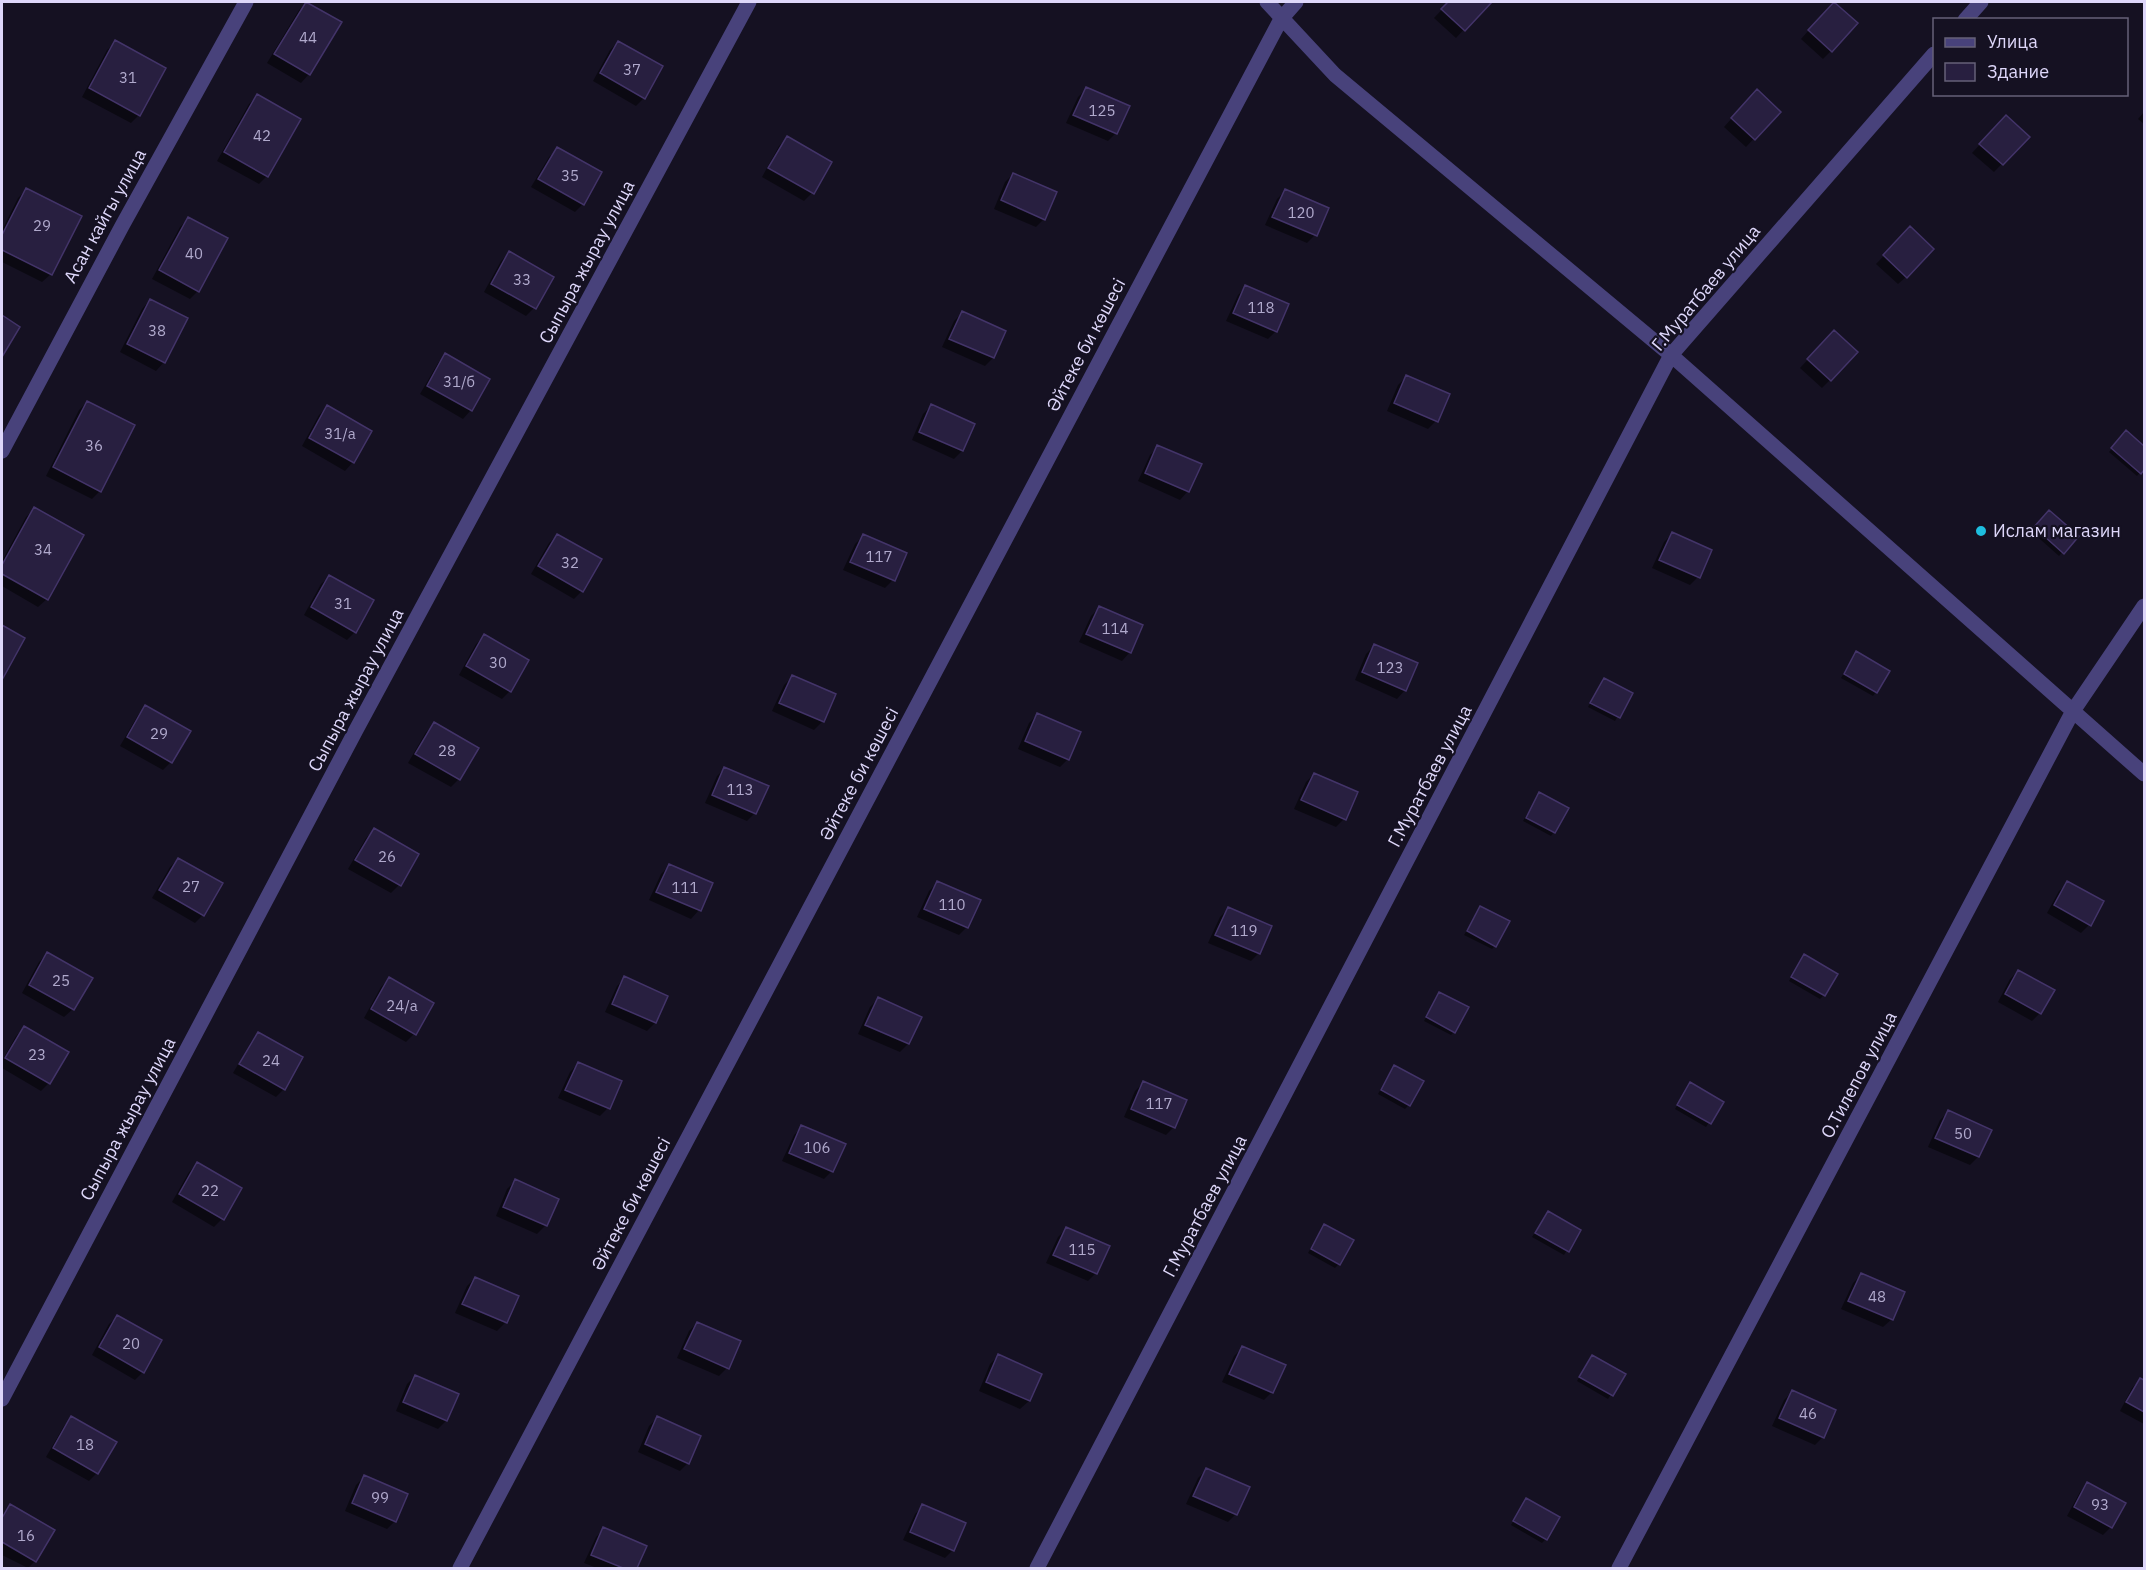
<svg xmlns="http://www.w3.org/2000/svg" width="2146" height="1570" viewBox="0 0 2146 1570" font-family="'IBM Plex Sans',sans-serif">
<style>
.shadow{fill:#0007}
.building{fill:#281f40;stroke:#433469;stroke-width:1.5}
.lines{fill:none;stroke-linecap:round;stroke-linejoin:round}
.minor{stroke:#48427b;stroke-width:15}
.poi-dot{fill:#1ebedf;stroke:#151122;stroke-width:2}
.labels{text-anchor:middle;stroke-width:4.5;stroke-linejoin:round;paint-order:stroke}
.number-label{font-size:15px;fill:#b0a9cc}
.street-label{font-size:18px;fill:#ded7fa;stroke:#151122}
.poi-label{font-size:18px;fill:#ded7fa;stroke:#151122;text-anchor:start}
</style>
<rect width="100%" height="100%" fill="#151122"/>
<!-- shadow -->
<path class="shadow" d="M 307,2 L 340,22 L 309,74 L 301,83 L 267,63 L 299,10 Z
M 1449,2 L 1489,2 L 1456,38 L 1434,18 Z
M 1826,11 L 1831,51 L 1823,59 L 1801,39 Z
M 116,42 L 139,115 L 131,123 L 82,97 L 107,50 Z
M 618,42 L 644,98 L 636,106 L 593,81 L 610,50 Z
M 1086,89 L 1116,133 L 1108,141 L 1066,123 L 1078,97 Z
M 257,96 L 267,176 L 259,184 L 217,161 L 249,104 Z
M 1749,99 L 1779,112 L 1746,147 L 1724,127 Z
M 2144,112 L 2144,124 L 2138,119 Z
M 1998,125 L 2028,137 L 1994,172 L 1972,153 Z
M 787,138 L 812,193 L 804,201 L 762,177 L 779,146 Z
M 558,149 L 583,204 L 575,212 L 531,187 L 549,157 Z
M 1013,174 L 1044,219 L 1036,227 L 994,209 L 1005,182 Z
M 26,190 L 80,217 L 51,274 L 42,282 L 2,262 L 2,230 L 18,198 Z
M 1285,191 L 1315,235 L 1307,243 L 1265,225 L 1277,199 Z
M 188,219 L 198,291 L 190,299 L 152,279 L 180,227 Z
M 1902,237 L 1906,277 L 1898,284 L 1876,264 Z
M 509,253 L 552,278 L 534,308 L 526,316 L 484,292 L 501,261 Z
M 1246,287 L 1276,331 L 1268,339 L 1226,321 L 1238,295 Z
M 150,300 L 164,362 L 156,371 L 120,352 L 142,309 Z
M 962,313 L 1004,331 L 993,358 L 985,366 L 942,347 L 954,321 Z
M 2,316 L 18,327 L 2,354 Z
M 1826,340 L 1830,380 L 1822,388 L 1800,368 Z
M 446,355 L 488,380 L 471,410 L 463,419 L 420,394 L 438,363 Z
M 1406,377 L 1448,395 L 1436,421 L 1428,429 L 1387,411 L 1398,385 Z
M 87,402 L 100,491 L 92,499 L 46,476 L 79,410 Z
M 931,406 L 973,424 L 962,451 L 954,459 L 912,440 L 923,414 Z
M 327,407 L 370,432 L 353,462 L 345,471 L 302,446 L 319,415 Z
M 2127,432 L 2144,448 L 2144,468 L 2137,476 L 2109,452 Z
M 1158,447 L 1188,491 L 1180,500 L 1138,481 L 1150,455 Z
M 34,509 L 82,536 L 47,599 L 38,607 L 2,586 L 2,561 L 26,517 Z
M 2050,512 L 2077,536 L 2059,556 L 2032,532 Z
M 1672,534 L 1698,577 L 1690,585 L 1652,568 L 1664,542 Z
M 557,535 L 582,591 L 574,599 L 531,574 L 549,543 Z
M 863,536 L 893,580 L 885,588 L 843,570 L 855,544 Z
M 330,576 L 355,632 L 347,640 L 304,615 L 321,584 Z
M 1099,608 L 1141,626 L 1130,652 L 1122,661 L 1079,642 L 1091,616 Z
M 2,627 L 23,638 L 2,677 Z
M 484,636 L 510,691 L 502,699 L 459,675 L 476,644 Z
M 1374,646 L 1405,690 L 1397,699 L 1355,680 L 1366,654 Z
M 1856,653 L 1876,692 L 1873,696 L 1841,678 Z
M 792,677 L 834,695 L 822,722 L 814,730 L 772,711 L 784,685 Z
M 1604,680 L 1631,694 L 1615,721 L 1588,707 Z
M 146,707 L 171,762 L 163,770 L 120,746 L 138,715 Z
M 1037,715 L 1068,759 L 1060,767 L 1018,749 L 1029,723 Z
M 434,724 L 459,779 L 451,787 L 408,763 L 426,732 Z
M 725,768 L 755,813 L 747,821 L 705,803 L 717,776 Z
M 1314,774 L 1344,819 L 1336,827 L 1294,809 L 1306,782 Z
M 1539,794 L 1554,832 L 1551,836 L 1523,821 Z
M 374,830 L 417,854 L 399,885 L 391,893 L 348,869 L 366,838 Z
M 178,859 L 203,915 L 195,923 L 152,898 L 170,867 Z
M 669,866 L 711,884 L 699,910 L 691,919 L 649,900 L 661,874 Z
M 937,883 L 967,927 L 959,935 L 917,917 L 929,891 Z
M 2068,883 L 2089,925 L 2081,933 L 2047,913 L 2059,891 Z
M 1481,908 L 1495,946 L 1492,949 L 1464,935 Z
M 1228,909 L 1259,953 L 1251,961 L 1208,943 L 1220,917 Z
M 47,954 L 91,978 L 73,1009 L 64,1017 L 22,993 L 39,962 Z
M 1804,956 L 1824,995 L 1820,999 L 1789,981 Z
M 2018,971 L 2040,1013 L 2032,1021 L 1998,1002 L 2010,979 Z
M 625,978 L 667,996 L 655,1023 L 647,1031 L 605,1012 L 617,986 Z
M 389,979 L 432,1003 L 414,1034 L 406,1042 L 364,1018 L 381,987 Z
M 1439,994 L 1454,1032 L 1451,1035 L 1424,1021 Z
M 878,999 L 920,1017 L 908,1044 L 900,1052 L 858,1034 L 870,1007 Z
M 24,1028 L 49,1083 L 41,1091 L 2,1068 L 2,1061 L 16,1036 Z
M 259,1034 L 284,1089 L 276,1097 L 233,1073 L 251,1042 Z
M 578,1064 L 620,1082 L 608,1108 L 600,1116 L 558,1098 L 570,1072 Z
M 1394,1067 L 1409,1105 L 1405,1109 L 1378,1094 Z
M 1143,1083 L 1174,1127 L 1166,1135 L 1124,1117 L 1135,1091 Z
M 1690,1084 L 1722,1102 L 1706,1127 L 1675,1109 Z
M 1948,1112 L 1978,1157 L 1970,1165 L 1928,1147 L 1940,1120 Z
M 802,1127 L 832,1171 L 824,1179 L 782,1161 L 794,1135 Z
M 197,1164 L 222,1219 L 214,1227 L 172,1202 L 189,1172 Z
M 515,1181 L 557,1199 L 545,1226 L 537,1234 L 496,1216 L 507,1189 Z
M 1548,1213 L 1579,1230 L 1564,1255 L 1532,1237 Z
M 1324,1226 L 1339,1264 L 1335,1268 L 1308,1253 Z
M 1066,1229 L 1096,1273 L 1088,1281 L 1046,1263 L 1058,1237 Z
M 1861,1275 L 1892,1319 L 1883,1327 L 1841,1309 L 1853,1283 Z
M 475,1278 L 517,1296 L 505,1323 L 497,1331 L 455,1313 L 467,1286 Z
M 118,1316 L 143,1372 L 135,1380 L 92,1355 L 109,1324 Z
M 697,1323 L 727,1368 L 719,1376 L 677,1358 L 689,1331 Z
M 1242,1348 L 1272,1392 L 1264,1400 L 1222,1382 L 1234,1356 Z
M 998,1356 L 1040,1374 L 1029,1401 L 1020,1409 L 979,1391 L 990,1364 Z
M 1592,1356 L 1624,1374 L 1608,1399 L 1577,1381 Z
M 415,1376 L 457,1394 L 446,1421 L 438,1429 L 396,1411 L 407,1384 Z
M 2140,1380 L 2144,1382 L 2144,1424 L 2120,1411 L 2132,1388 Z
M 1792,1392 L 1823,1437 L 1815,1445 L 1772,1426 L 1784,1400 Z
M 72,1418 L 97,1473 L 89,1481 L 46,1457 L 64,1426 Z
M 657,1418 L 688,1463 L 680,1471 L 638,1452 L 649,1426 Z
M 1206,1470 L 1236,1514 L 1228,1522 L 1186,1504 L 1198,1478 Z
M 364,1477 L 395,1521 L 387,1529 L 345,1511 L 356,1485 Z
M 2088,1484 L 2111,1527 L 2103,1535 L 2067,1516 L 2080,1492 Z
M 1526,1500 L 1546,1539 L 1542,1543 L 1511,1525 Z
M 10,1506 L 35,1561 L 28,1568 L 2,1555 L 2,1515 Z
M 923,1506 L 953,1550 L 945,1558 L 903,1540 L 915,1514 Z
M 604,1529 L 645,1547 L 636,1568 L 597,1568 L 584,1563 L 596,1537 Z"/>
<!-- building -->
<path class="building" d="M 306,2 L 342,22 L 310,75 L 274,54 Z
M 1448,2 L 1492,2 L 1465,31 L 1441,9 Z
M 1834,2 L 1858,23 L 1832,52 L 1808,30 Z
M 115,40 L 166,68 L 140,116 L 89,88 Z
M 618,41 L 663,66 L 645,99 L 600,73 Z
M 1086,87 L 1130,106 L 1117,134 L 1073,115 Z
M 1757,89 L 1781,112 L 1755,140 L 1731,118 Z
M 257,94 L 301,119 L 268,177 L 224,152 Z
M 2006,115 L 2030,137 L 2003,165 L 1979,144 Z
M 787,136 L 832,162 L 814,194 L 768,168 Z
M 557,147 L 602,172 L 584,205 L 538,179 Z
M 1013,173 L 1057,192 L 1045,220 L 1001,200 Z
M 26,188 L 82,216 L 52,275 L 2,250 L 2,235 Z
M 1285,189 L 1329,208 L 1317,236 L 1272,217 Z
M 188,217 L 228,238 L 199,292 L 159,270 Z
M 1910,226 L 1934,249 L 1907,278 L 1883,255 Z
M 509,251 L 554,277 L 536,309 L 491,284 Z
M 1245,285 L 1289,304 L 1277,332 L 1233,313 Z
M 150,299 L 188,318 L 165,363 L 127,344 Z
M 962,311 L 1006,331 L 994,358 L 949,339 Z
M 2,315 L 20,327 L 2,357 Z
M 1834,330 L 1858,352 L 1831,381 L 1807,359 Z
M 445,353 L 490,379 L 472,411 L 427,386 Z
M 1406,375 L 1450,394 L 1438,422 L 1394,403 Z
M 87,401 L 135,425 L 101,492 L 53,467 Z
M 931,404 L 975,424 L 963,451 L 919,432 Z
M 327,405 L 372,431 L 354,463 L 309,438 Z
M 2126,430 L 2144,446 L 2144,470 L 2141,474 L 2111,448 Z
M 1157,445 L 1202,464 L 1189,492 L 1145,473 Z
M 34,507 L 84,535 L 48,600 L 2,574 L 2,565 Z
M 2049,510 L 2079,536 L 2064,554 L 2034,527 Z
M 1672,532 L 1712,550 L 1700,578 L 1659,560 Z
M 557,534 L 602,559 L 583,592 L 538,566 Z
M 863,534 L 907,553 L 895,581 L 850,562 Z
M 329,575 L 374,600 L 356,633 L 311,607 Z
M 1099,606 L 1143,625 L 1131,653 L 1086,634 Z
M 2,625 L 25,638 L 2,680 Z
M 484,634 L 529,660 L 511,692 L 466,666 Z
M 1374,644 L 1418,663 L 1406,691 L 1362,672 Z
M 1856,651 L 1890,671 L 1877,693 L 1844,674 Z
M 792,675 L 836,694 L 824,722 L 779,703 Z
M 1604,678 L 1633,693 L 1620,718 L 1590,703 Z
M 145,705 L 191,731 L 172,763 L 127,737 Z
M 1037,713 L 1081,732 L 1069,760 L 1025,741 Z
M 434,722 L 479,748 L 460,780 L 415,754 Z
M 724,767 L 769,786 L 756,814 L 712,795 Z
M 1314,773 L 1358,792 L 1346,820 L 1301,800 Z
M 1539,792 L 1569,808 L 1555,833 L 1526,818 Z
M 374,828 L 419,854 L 401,886 L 355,860 Z
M 178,858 L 223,883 L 204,916 L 159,890 Z
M 669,864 L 713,883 L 701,911 L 656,892 Z
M 937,881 L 981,900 L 968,928 L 924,909 Z
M 2067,881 L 2104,901 L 2091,926 L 2054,905 Z
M 1480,906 L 1510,921 L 1496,947 L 1467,931 Z
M 1228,907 L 1272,926 L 1260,954 L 1215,935 Z
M 47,952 L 93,978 L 74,1010 L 29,985 Z
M 1804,954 L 1838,974 L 1825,996 L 1791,977 Z
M 2018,970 L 2055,990 L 2041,1014 L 2005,994 Z
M 624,976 L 668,996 L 656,1023 L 612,1004 Z
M 389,977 L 434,1003 L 416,1035 L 371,1009 Z
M 1439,992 L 1469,1007 L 1455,1033 L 1426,1017 Z
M 878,997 L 922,1017 L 909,1044 L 865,1025 Z
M 24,1026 L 69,1052 L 50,1084 L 5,1058 Z
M 258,1032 L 303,1057 L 285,1090 L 239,1064 Z
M 578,1062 L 622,1081 L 610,1109 L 565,1090 Z
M 1394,1065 L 1424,1081 L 1410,1106 L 1381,1090 Z
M 1143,1081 L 1187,1100 L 1175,1128 L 1131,1109 Z
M 1690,1082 L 1724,1102 L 1711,1124 L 1677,1105 Z
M 1948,1110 L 1992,1130 L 1979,1157 L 1935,1138 Z
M 801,1125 L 846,1144 L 833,1172 L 789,1153 Z
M 197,1162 L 242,1188 L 224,1220 L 179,1194 Z
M 515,1179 L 559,1199 L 547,1226 L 503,1207 Z
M 1548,1211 L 1581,1230 L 1569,1252 L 1535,1233 Z
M 1324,1224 L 1354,1240 L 1340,1265 L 1311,1249 Z
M 1066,1227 L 1110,1246 L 1097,1274 L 1053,1255 Z
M 1861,1273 L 1905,1292 L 1893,1320 L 1848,1301 Z
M 475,1277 L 519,1296 L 507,1323 L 462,1304 Z
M 117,1315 L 162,1340 L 144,1373 L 99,1347 Z
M 697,1322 L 741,1341 L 729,1369 L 684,1349 Z
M 1242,1346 L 1286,1365 L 1273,1393 L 1229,1374 Z
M 998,1354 L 1042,1374 L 1030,1401 L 986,1382 Z
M 1592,1355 L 1626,1374 L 1613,1396 L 1579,1377 Z
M 415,1375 L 459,1394 L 447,1421 L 403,1402 Z
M 2140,1378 L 2144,1380 L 2144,1412 L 2126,1402 Z
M 1792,1390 L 1836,1410 L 1824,1438 L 1779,1418 Z
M 71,1416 L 117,1442 L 98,1474 L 53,1448 Z
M 657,1416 L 701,1436 L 689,1464 L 645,1444 Z
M 1206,1468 L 1250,1487 L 1237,1515 L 1193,1496 Z
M 364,1475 L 408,1494 L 396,1522 L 352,1503 Z
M 2087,1482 L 2126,1503 L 2112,1528 L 2074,1507 Z
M 1526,1498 L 1560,1517 L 1547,1540 L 1513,1521 Z
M 10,1504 L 55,1530 L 36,1562 L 2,1542 L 2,1518 Z
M 922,1504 L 966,1523 L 954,1551 L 910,1532 Z
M 603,1527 L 647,1546 L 637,1568 L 623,1568 L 591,1555 Z"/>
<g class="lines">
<!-- minor -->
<path class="minor" d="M 1267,2 L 1335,75 L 1671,355 L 2144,774
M 1965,20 L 1981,2
M 2,451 L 122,226 L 246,2
M 2,1399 L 356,730 L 749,2
M 460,1568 L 1281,19 L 1296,2
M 1037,1568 L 1671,355 L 1934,54
M 1619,1568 L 2073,711 L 2144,606"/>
</g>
<!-- markers -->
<circle class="poi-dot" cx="1981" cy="531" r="6"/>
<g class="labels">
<!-- number labels -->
<g class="number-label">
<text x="308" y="43">44</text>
<text x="632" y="75">37</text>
<text x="128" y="83">31</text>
<text x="1102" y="116">125</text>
<text x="262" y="141">42</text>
<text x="570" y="181">35</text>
<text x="1301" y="218">120</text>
<text x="42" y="231">29</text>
<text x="194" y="259">40</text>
<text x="522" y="285">33</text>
<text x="1261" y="313">118</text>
<text x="157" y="336">38</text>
<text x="459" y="387">31/б</text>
<text x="340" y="439">31/а</text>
<text x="94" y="451">36</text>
<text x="43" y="555">34</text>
<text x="879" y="562">117</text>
<text x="570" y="568">32</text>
<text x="343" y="609">31</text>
<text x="1115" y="634">114</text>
<text x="498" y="668">30</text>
<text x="1390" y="673">123</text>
<text x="159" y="739">29</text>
<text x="447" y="756">28</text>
<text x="740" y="795">113</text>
<text x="387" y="862">26</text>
<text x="191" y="892">27</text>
<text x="685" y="893">111</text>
<text x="952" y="910">110</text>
<text x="1244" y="936">119</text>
<text x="61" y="986">25</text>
<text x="402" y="1011">24/а</text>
<text x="37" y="1060">23</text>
<text x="271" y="1066">24</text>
<text x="1159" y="1109">117</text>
<text x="1963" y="1139">50</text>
<text x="817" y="1153">106</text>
<text x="210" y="1196">22</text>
<text x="1082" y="1255">115</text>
<text x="1877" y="1302">48</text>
<text x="131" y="1349">20</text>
<text x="1808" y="1419">46</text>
<text x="85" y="1450">18</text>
<text x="380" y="1503">99</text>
<text x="2100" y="1510">93</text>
<text x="26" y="1541">16</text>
</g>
<!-- street labels -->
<g class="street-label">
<text transform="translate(105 216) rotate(-61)" y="6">Асан кайгы улица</text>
<text transform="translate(587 262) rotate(-62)" y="6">Сыпыра жырау улица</text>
<text transform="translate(1706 288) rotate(-50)" y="6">Г.Муратбаев улица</text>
<text transform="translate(1086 345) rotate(-62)" y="6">Әйтеке би көшесі</text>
<text transform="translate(356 690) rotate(-62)" y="6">Сыпыра жырау улица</text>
<text transform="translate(859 774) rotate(-62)" y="6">Әйтеке би көшесі</text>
<text transform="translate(1430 776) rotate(-62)" y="6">Г.Муратбаев улица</text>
<text transform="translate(1859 1075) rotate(-62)" y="6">О.Тилепов улица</text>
<text transform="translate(128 1119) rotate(-62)" y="6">Сыпыра жырау улица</text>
<text transform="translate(631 1204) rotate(-62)" y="6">Әйтеке би көшесі</text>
<text transform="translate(1205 1206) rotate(-62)" y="6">Г.Муратбаев улица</text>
</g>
<!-- poi labels -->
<g class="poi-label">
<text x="1993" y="537">Ислам магазин</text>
</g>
</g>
<!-- border -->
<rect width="2146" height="1570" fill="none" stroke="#ded7fa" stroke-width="6"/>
<!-- legend -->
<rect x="1933" y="18" width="195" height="78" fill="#151122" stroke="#656078" stroke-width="1.5"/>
<rect x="1945" y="38" width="30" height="9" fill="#48427b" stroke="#656078" stroke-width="1.5"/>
<text x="1987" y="48" font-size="18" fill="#ded7fa">Улица</text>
<rect x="1945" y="63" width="30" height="18" fill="#281f40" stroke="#656078" stroke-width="1.5"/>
<text x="1987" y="78" font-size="18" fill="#ded7fa">Здание</text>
</svg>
